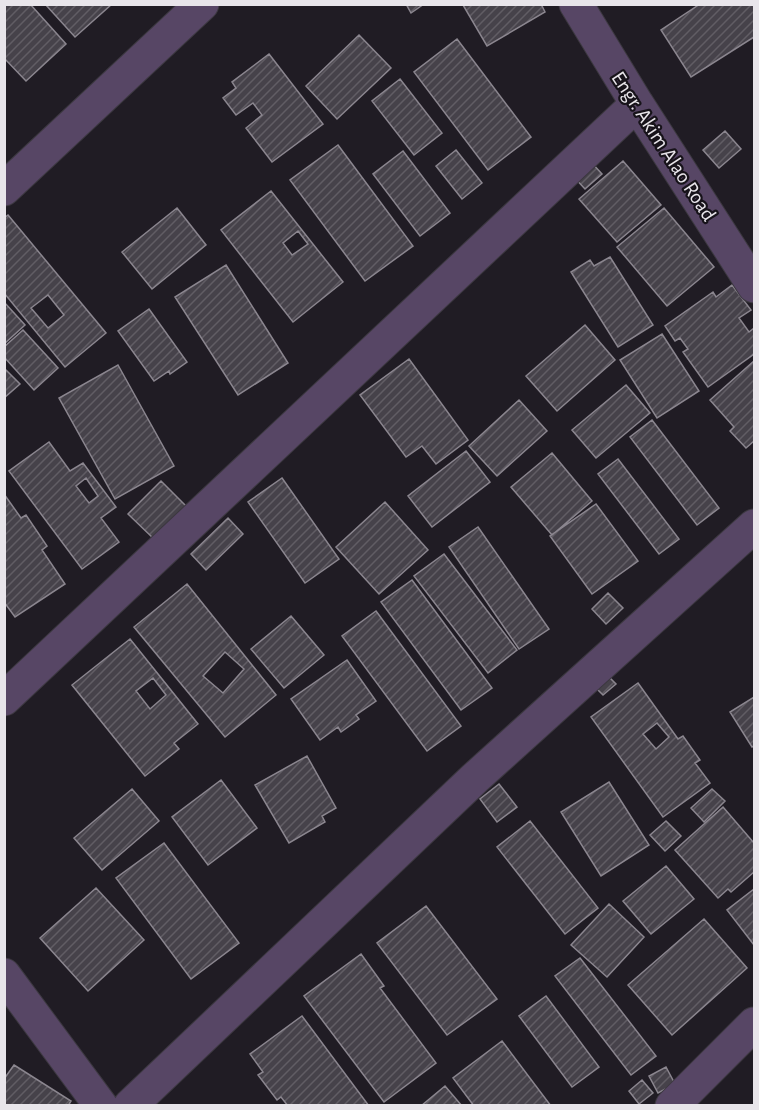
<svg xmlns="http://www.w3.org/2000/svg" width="759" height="1110" viewBox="0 0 759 1110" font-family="'Alegreya Sans',sans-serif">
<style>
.building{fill:url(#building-hatch);stroke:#8b868f;stroke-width:1.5;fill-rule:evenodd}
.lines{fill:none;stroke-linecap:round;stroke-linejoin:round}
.street-casing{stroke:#3c3840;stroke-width:35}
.street{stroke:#574665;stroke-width:33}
.labels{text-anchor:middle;stroke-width:4.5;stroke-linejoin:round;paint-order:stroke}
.street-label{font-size:21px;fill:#e8e5ea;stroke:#17131a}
</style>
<defs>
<pattern id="building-hatch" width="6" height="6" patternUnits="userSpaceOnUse" patternTransform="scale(1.5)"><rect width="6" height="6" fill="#46424a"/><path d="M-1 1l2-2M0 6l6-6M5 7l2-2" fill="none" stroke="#615d64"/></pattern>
</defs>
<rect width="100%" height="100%" fill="#201c24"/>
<!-- building -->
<path class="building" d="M 4,4 L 30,4 L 66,44 L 26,81 L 4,58 Z
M 45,4 L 112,4 L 75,37 Z
M 406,4 L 424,4 L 411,13 Z
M 541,4 L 545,12 L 487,46 L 463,5 Z
M 700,4 L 754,4 L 754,37 L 691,77 L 661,30 Z
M 359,35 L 391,68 L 337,119 L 306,86 Z
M 457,39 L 531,137 L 488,170 L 414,72 Z
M 269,54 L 323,124 L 272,162 L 246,128 L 262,115 L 253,103 L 236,115 L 223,98 L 236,88 L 232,82 Z
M 400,79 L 442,133 L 414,155 L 372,101 Z
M 725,131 L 741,149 L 719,168 L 703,150 Z
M 338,145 L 413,246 L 365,281 L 290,180 Z
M 456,150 L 482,183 L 462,199 L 436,166 Z
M 403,151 L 450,213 L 420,236 L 373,174 Z
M 590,161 L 602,174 L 585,189 L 573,176 Z
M 623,161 L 661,205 L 617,242 L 579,199 Z
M 271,191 L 343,282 L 293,322 L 221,230 ZM 298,231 L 308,244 L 292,255 L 283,243 Z
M 177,208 L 206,245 L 152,289 L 122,252 Z
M 664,208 L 714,267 L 667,306 L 617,247 Z
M 8,215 L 106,333 L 65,367 L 4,293 L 4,218 ZM 48,295 L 64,315 L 48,328 L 31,308 Z
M 610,257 L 653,325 L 618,347 L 571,272 L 590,260 L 594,266 Z
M 226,265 L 288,363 L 238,395 L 175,297 Z
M 732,285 L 751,310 L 739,318 L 749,332 L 754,328 L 754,354 L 708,387 L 683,352 L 688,349 L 680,338 L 675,341 L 665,326 L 713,292 L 716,297 Z
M 4,302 L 25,325 L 4,344 Z
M 149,309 L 187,362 L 170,374 L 169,371 L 154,381 L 118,331 Z
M 585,325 L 615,360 L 557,411 L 526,376 Z
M 23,330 L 58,368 L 34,390 L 4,357 L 4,347 Z
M 662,334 L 699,391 L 657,418 L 620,360 Z
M 409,359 L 468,440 L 436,464 L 422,446 L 406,457 L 360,395 Z
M 754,361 L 754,441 L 746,448 L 730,431 L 734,427 L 710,400 Z
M 118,365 L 174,466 L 115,499 L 59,398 Z
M 4,368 L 20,384 L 4,398 Z
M 626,385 L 650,413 L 596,458 L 572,430 Z
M 519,400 L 547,431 L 497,476 L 469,446 Z
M 652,420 L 719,508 L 697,525 L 630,437 Z
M 49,442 L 70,471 L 83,463 L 116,507 L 101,518 L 119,542 L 82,569 L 9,471 ZM 86,478 L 98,496 L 89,503 L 76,486 Z
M 466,451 L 490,482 L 432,527 L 408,496 Z
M 552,453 L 592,501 L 552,535 L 511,487 Z
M 618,459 L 679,539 L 659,554 L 598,474 Z
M 282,478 L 339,559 L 305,583 L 248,502 Z
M 161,481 L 187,507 L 154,539 L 128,514 Z
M 4,494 L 21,518 L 26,515 L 47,546 L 42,550 L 65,584 L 15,617 L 4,602 Z
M 385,502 L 428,550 L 379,594 L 336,547 Z
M 596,504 L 638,561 L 592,594 L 550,536 Z
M 228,518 L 243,534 L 206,570 L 191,554 Z
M 478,527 L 549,629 L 519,649 L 449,547 Z
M 444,554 L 517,650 L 488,673 L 414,576 Z
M 412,580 L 492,688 L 461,710 L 381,602 Z
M 187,584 L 276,695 L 225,737 L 134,627 ZM 225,652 L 244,669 L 223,693 L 203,676 Z
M 608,593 L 623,608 L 606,624 L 592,609 Z
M 376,611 L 461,726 L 427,751 L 342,636 Z
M 291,616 L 324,655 L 284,688 L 251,649 Z
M 130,639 L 198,724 L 174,743 L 179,749 L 145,776 L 72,685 ZM 153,678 L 166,695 L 150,709 L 136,691 Z
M 347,660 L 376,701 L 356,715 L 359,719 L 341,732 L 338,727 L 320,740 L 291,699 Z
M 605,673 L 616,684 L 603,695 L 593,685 Z
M 638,683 L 678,739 L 683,736 L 700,760 L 695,763 L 710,783 L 663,817 L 591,717 Z
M 754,697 L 754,746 L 752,747 L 730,712 Z
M 657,723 L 669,737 L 656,749 L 643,734 Z
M 307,756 L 336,808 L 322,816 L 325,822 L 289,843 L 255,785 Z
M 221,780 L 257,828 L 208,865 L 172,817 Z
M 609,782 L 649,845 L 601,876 L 561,812 Z
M 499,784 L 517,807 L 497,822 L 480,799 Z
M 132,789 L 159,821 L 102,870 L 74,838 Z
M 712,789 L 725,801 L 704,822 L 691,808 Z
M 723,807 L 754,843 L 754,872 L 731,892 L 728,889 L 718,898 L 675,850 Z
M 530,821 L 598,908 L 565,934 L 497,847 Z
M 666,821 L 681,836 L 665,851 L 650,835 Z
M 164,843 L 239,943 L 191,979 L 116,878 Z
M 666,866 L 694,899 L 651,934 L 623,901 Z
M 96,888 L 144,940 L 88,991 L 40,938 Z
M 754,889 L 754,945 L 727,910 Z
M 609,904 L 644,937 L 607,977 L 571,945 Z
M 426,906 L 497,999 L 447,1035 L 377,943 Z
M 704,919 L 747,968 L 672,1035 L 628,985 Z
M 361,954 L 384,986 L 380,988 L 436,1063 L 384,1102 L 304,996 Z
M 580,958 L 656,1056 L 631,1075 L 555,976 Z
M 546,996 L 599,1067 L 572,1087 L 519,1016 Z
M 302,1016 L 369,1106 L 288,1106 L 281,1097 L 277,1100 L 258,1075 L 263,1072 L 250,1054 Z
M 502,1041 L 551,1106 L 474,1106 L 453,1078 Z
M 14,1065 L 71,1101 L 68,1106 L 4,1106 L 4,1079 Z
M 666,1067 L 675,1084 L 658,1093 L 649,1076 Z
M 642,1080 L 653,1093 L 639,1104 L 629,1091 Z
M 445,1086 L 462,1106 L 421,1106 Z"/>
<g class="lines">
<!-- street casing -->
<g class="street-casing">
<path id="street" d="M 576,4 L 637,104 L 754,286
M 4,189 L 202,4
M 4,699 L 637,104
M 4,975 L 101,1106
M 130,1106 L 475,778 L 754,526
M 672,1106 L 754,1024"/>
</g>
<!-- street -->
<use href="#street" class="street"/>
</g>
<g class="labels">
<!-- street labels -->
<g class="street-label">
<text transform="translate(664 146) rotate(57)" y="7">Engr. Akim Alao Road</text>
</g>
</g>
<!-- border -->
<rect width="759" height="1110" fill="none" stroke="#e8e5ea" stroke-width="12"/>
</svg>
